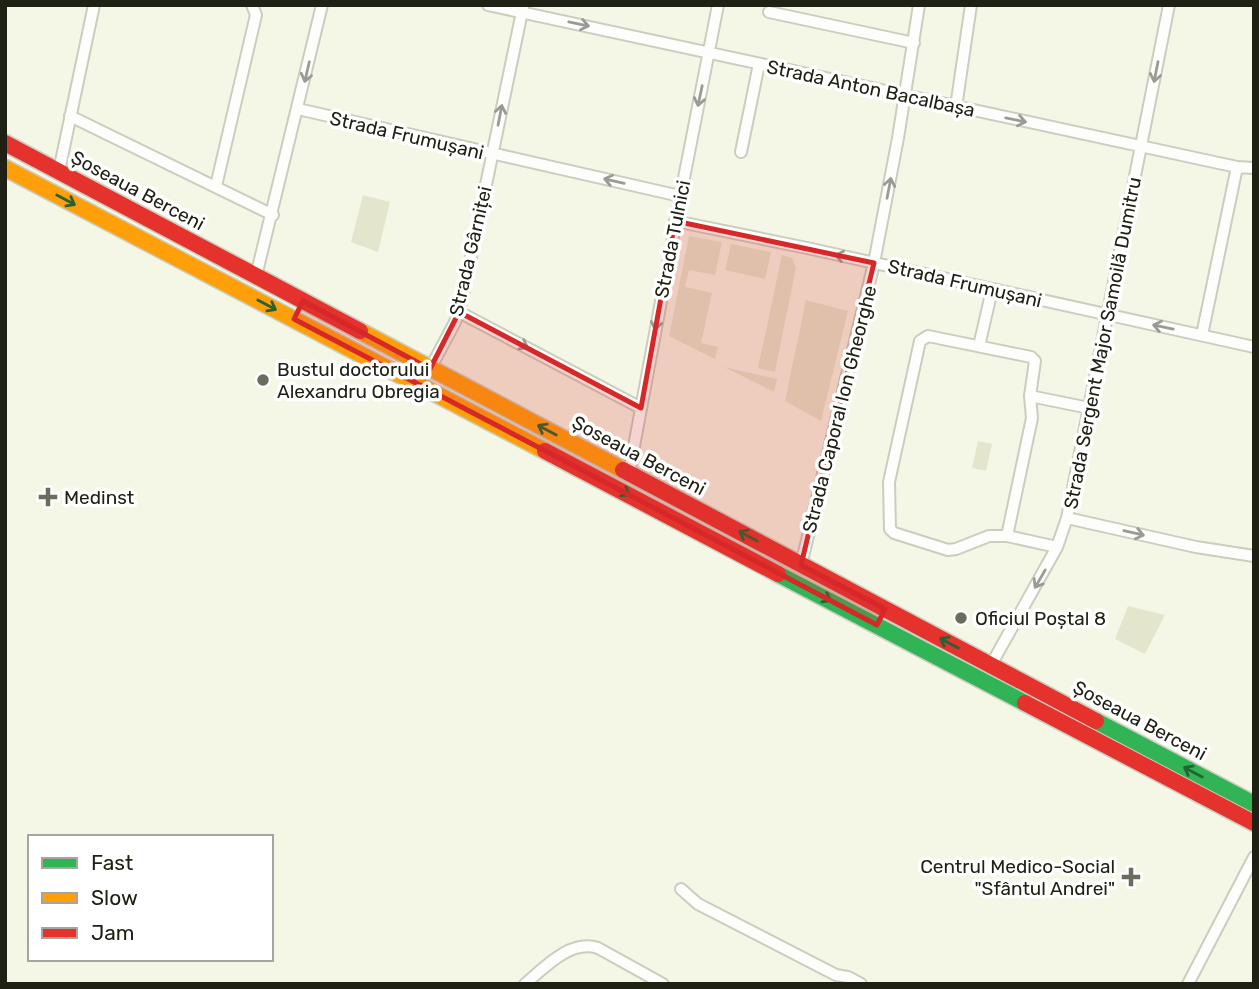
<svg xmlns="http://www.w3.org/2000/svg" width="1259" height="989" viewBox="0 0 1259 989" font-family="Rubik,sans-serif">
<style>
.green{fill:#e3e6cc}
.lines{fill:none;stroke-linecap:round;stroke-linejoin:round}
.street-casing{stroke:#cbcdbf;stroke-width:14}
.fast-casing{stroke:#cbcdbf;stroke-width:19}
.slow-casing{stroke:#cbcdbf;stroke-width:19}
.jam-casing{stroke:#cbcdbf;stroke-width:19}
.street{stroke:#fdfefb;stroke-width:10}
.fast{stroke:#30b455;stroke-width:16}
.slow{stroke:#ff9f0a;stroke-width:16}
.jam{stroke:#e5322d;stroke-width:16}
.oneway{stroke:#9a9b94}
.oneway2{stroke:#276332}
.marked{fill:#d62828;fill-opacity:0.2;stroke:#d62828;stroke-width:5;stroke-linejoin:round}
.poi-dot{fill:#6a6c5e;stroke:#fff;stroke-width:2.5}
.labels{text-anchor:middle;stroke-width:7;stroke-linejoin:round;paint-order:stroke}
.street-label{font-size:19px;fill:#202115;stroke:#fff}
.poi-label{font-size:19px;fill:#202115;stroke:#fff;text-anchor:start}
</style>
<rect width="100%" height="100%" fill="#f4f7e5"/>
<!-- green -->
<path class="green" d="M 363,195 L 390,202 L 378,252 L 351,242 Z
M 689,236 L 722,242 L 715,275 L 689,270 L 685,287 L 712,293 L 701,343 L 718,347 L 715,359 L 669,336 Z
M 731,244 L 771,252 L 765,279 L 725,270 Z
M 782,255 L 792,258 L 796,268 L 775,372 L 758,368 Z
M 806,300 L 848,311 L 821,421 L 785,401 Z
M 724,367 L 777,379 L 774,392 Z
M 978,441 L 992,444 L 986,471 L 972,468 Z
M 1128,606 L 1165,615 L 1145,654 L 1115,639 Z"/>
<g class="lines">
<!-- street casing -->
<g class="street-casing">
<path id="street" d="M 488,5 L 1237,167 L 1254,168
M 769,12 L 914,43
M 956,107 L 971,5
M 298,109 L 680,196
M 70,116 L 273,215
M 741,152 L 759,64
M 59,171 L 94,5
M 216,186 L 256,15 L 252,5
M 675,221 L 807,248 L 1254,347
M 256,276 L 322,5
M 459,312 L 641,408
M 1202,335 L 1237,167
M 928,336 L 1031,357 L 1035,361 L 1030,396 L 1032,418 L 1007,536 L 989,536 L 956,549 L 948,550 L 894,533 L 890,529 L 889,482 L 920,341 Z
M 979,346 L 992,290
M 430,369 L 455,322 L 462,300 L 523,7
M 1030,396 L 1089,408
M 629,473 L 684,178 L 718,5
M 1067,518 L 1196,547 L 1254,556
M 1007,536 L 1057,547
M 801,565 L 874,263 L 898,138 L 919,5
M 991,665 L 1057,547 L 1067,518 L 1169,5
M 681,889 L 698,904 L 836,975 L 848,977 L 861,984
M 525,984 C 544,968 570,939 598,948 L 663,984
M 1188,984 L 1254,857"/>
</g>
<!-- fast casing -->
<g class="fast-casing">
<path id="fast" d="M 778,574 L 1025,703
M 1096,721 L 1254,804"/>
</g>
<!-- slow casing -->
<g class="slow-casing">
<path id="slow" d="M 5,168 L 545,451
M 360,331 L 623,470"/>
</g>
<!-- jam casing -->
<g class="jam-casing">
<path id="jam" d="M 5,143 L 360,331
M 545,451 L 778,574
M 623,470 L 1096,721
M 1025,703 L 1254,823"/>
</g>
<!-- street -->
<use href="#street" class="street"/>
<!-- fast -->
<use href="#fast" class="fast"/>
<!-- slow -->
<use href="#slow" class="slow"/>
<!-- jam -->
<use href="#jam" class="jam"/>
</g>
<!-- one-way arrows -->
<defs><path id="oneway-shaft" d="M-6 0H5M1.5-3L5.5 0L1.5 3" fill="none" stroke-width="1.6" stroke-linecap="round" stroke-linejoin="round" transform="scale(1.75)"/></defs>
<g class="oneway">
<use href="#oneway-shaft" transform="translate(579 24) rotate(12)"/>
<use href="#oneway-shaft" transform="translate(307 72) rotate(103)"/>
<use href="#oneway-shaft" transform="translate(1156 72) rotate(101)"/>
<use href="#oneway-shaft" transform="translate(700 96) rotate(102)"/>
<use href="#oneway-shaft" transform="translate(500 115) rotate(-79)"/>
<use href="#oneway-shaft" transform="translate(1016 120) rotate(12)"/>
<use href="#oneway-shaft" transform="translate(614 181) rotate(-167)"/>
<use href="#oneway-shaft" transform="translate(889 188) rotate(-79)"/>
<use href="#oneway-shaft" transform="translate(845 257) rotate(-168)"/>
<use href="#oneway-shaft" transform="translate(657 320) rotate(101)"/>
<use href="#oneway-shaft" transform="translate(1163 327) rotate(-168)"/>
<use href="#oneway-shaft" transform="translate(519 343) rotate(28)"/>
<use href="#oneway-shaft" transform="translate(1134 533) rotate(13)"/>
<use href="#oneway-shaft" transform="translate(1040 579) rotate(120)"/>
</g>
<g class="oneway2">
<use href="#oneway-shaft" transform="translate(66 200) rotate(28)"/>
<use href="#oneway-shaft" transform="translate(267 305) rotate(28)"/>
<use href="#oneway-shaft" transform="translate(547 430) rotate(-152)"/>
<use href="#oneway-shaft" transform="translate(621 490) rotate(28)"/>
<use href="#oneway-shaft" transform="translate(748 536) rotate(-152)"/>
<use href="#oneway-shaft" transform="translate(822 596) rotate(28)"/>
<use href="#oneway-shaft" transform="translate(949 643) rotate(-152)"/>
<use href="#oneway-shaft" transform="translate(1193 772) rotate(-152)"/>
</g>
<!-- marked area -->
<path class="marked" d="M 675,221 L 874,263 L 801,565 L 885,609 L 877,625 L 294,319 L 303,301 L 430,369 L 459,312 L 641,408 Z"/>
<!-- markers -->
<g class="poi-dot">
<circle cx="263" cy="380" r="7"/>
<path d="M44.5 486.5h7v7h7v7h-7v7h-7v-7h-7v-7h7z"/>
<circle cx="961" cy="618" r="7"/>
<path d="M1127.5 866.5h7v7h7v7h-7v7h-7v-7h-7v-7h7z"/>
</g>
<g class="labels">
<!-- street labels -->
<g class="street-label">
<text transform="translate(871 88) rotate(12)" y="7">Strada Anton Bacalbașa</text>
<text transform="translate(407 135) rotate(13)" y="7">Strada Frumușani</text>
<text transform="translate(138 190) rotate(28)" y="7">Șoseaua Berceni</text>
<text transform="translate(672 239) rotate(-79)" y="7">Strada Tulnici</text>
<text transform="translate(470 251) rotate(-77)" y="7">Strada Gârniței</text>
<text transform="translate(965 283) rotate(13)" y="7">Strada Frumușani</text>
<text transform="translate(1102 343) rotate(-79)" y="7">Strada Sergent Major Samoilă Dumitru</text>
<text transform="translate(839 409) rotate(-76)" y="7">Strada Caporal Ion Gheorghe</text>
<text transform="translate(639 455) rotate(28)" y="7">Șoseaua Berceni</text>
<text transform="translate(1140 720) rotate(28)" y="7">Șoseaua Berceni</text>
</g>
<!-- poi labels -->
<g class="poi-label">
<text x="277" y="376">Bustul doctorului<tspan x="277" dy="22">Alexandru Obregia</tspan></text>
<text x="64" y="504">Medinst</text>
<text x="975" y="625">Oficiul Poștal 8</text>
<text x="1115" y="873" text-anchor="end">Centrul Medico-Social<tspan x="1115" dy="22">"Sfântul Andrei"</tspan></text>
</g>
</g>
<!-- border -->
<rect width="1259" height="989" fill="none" stroke="#202115" stroke-width="14"/>
<!-- legend -->
<rect x="28" y="835" width="245" height="126" fill="#ffffff" stroke="#a6a6a1" stroke-width="2"/>
<rect x="42" y="858" width="35" height="10" fill="#30b455" stroke="#a6a6a1" stroke-width="2"/>
<text x="91" y="870" font-size="21" fill="#202115">Fast</text>
<rect x="42" y="893" width="35" height="10" fill="#ff9f0a" stroke="#a6a6a1" stroke-width="2"/>
<text x="91" y="905" font-size="21" fill="#202115">Slow</text>
<rect x="42" y="928" width="35" height="10" fill="#e5322d" stroke="#a6a6a1" stroke-width="2"/>
<text x="91" y="940" font-size="21" fill="#202115">Jam</text>
</svg>
